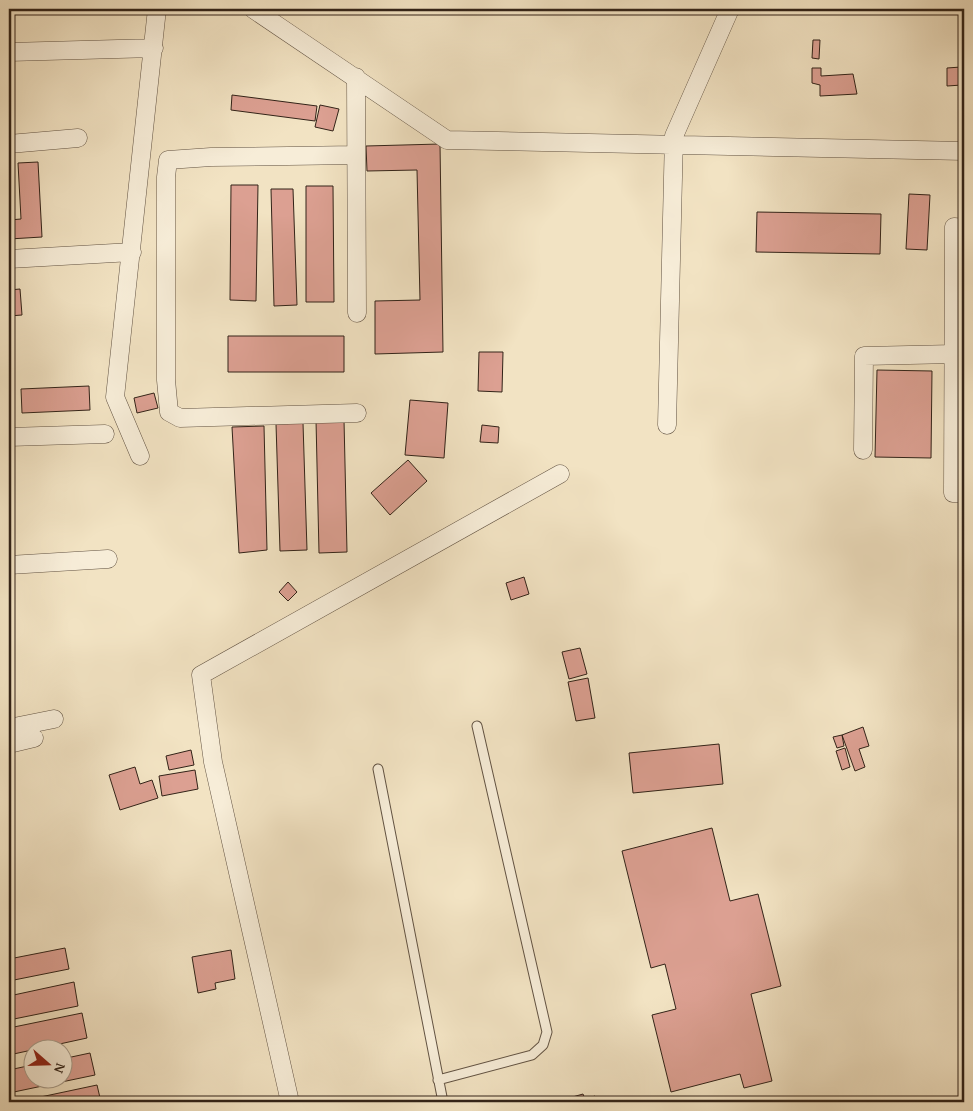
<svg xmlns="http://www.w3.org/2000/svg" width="973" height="1111" viewBox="0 0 973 1111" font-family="'Gentium Book Plus',serif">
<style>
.building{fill:#dca092;stroke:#322318}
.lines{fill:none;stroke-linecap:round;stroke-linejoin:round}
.service-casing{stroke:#625343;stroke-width:11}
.minor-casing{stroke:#625343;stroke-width:19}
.service{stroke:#f7edd8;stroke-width:9}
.minor{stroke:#f7edd8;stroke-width:18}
</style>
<rect width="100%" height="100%" fill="#f2e3c3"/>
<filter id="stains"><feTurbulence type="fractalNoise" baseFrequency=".004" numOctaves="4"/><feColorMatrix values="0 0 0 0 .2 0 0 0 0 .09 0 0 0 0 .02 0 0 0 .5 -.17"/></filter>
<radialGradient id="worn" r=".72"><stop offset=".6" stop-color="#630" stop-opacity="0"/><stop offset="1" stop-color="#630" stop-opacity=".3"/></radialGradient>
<!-- building -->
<path class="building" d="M 813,40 L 820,40 L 819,59 L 812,58 Z
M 961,67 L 962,85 L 947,86 L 947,68 Z
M 812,68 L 821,68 L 821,76 L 853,74 L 857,94 L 820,96 L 820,85 L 812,83 Z
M 232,95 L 317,106 L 315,121 L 231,110 Z
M 320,105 L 339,109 L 333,131 L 315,127 Z
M 440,144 L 443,352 L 375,354 L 375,301 L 420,300 L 417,170 L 367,171 L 366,146 Z
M 38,162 L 42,237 L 9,239 L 9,220 L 21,219 L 18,163 Z
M 231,185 L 258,185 L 256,301 L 230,300 Z
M 306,186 L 333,186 L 334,302 L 306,302 Z
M 271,189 L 293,189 L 297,305 L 274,306 Z
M 909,194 L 930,195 L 927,250 L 906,249 Z
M 757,212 L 881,214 L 880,254 L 756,252 Z
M 20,289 L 22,315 L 9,316 L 9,290 Z
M 228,336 L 344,336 L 344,372 L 228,372 Z
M 479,352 L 503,352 L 502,392 L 478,391 Z
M 877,370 L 932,371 L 931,458 L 875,457 Z
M 89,386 L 90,410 L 22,413 L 21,389 Z
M 154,393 L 158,408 L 137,413 L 134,398 Z
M 410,400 L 448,403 L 444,458 L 405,455 Z
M 316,420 L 344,420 L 347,552 L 319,553 Z
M 303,423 L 307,550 L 280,551 L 276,424 Z
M 482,425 L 499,427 L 498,443 L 480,442 Z
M 264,426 L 267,550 L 239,553 L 232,427 Z
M 408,460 L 427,481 L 390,515 L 371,493 Z
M 524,577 L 529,594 L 511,600 L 506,583 Z
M 288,582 L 297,592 L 288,601 L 279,592 Z
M 580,648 L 587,674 L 569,679 L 562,652 Z
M 588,678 L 595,718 L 576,721 L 568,682 Z
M 863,727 L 869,746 L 859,749 L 865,767 L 855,771 L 842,735 Z
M 842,735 L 844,746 L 837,748 L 833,737 Z
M 719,744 L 723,784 L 633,793 L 629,753 Z
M 845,748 L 850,767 L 842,770 L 836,751 Z
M 191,750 L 194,765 L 169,770 L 166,756 Z
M 135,767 L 140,784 L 152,780 L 158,798 L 120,810 L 109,775 Z
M 195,770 L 198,789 L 162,796 L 159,776 Z
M 712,828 L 730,901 L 758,894 L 781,986 L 751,994 L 772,1081 L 744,1088 L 740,1074 L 671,1092 L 652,1015 L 676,1009 L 665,964 L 651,968 L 622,851 Z
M 65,948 L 69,969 L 9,981 L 9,959 Z
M 231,950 L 235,979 L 215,983 L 216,989 L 198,993 L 192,957 Z
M 74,982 L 78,1006 L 9,1020 L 9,996 Z
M 82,1013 L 87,1038 L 9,1055 L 9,1028 Z
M 90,1053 L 95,1075 L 9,1093 L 9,1070 L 32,1065 L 32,1078 L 62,1078 L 62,1059 Z
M 97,1085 L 101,1102 L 17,1102 Z
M 583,1094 L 585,1099 L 595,1096 L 597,1102 L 555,1102 Z"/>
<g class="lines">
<!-- service casing -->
<g class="service-casing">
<path id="service" d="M 378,769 L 443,1102
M 438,1080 L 532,1055 L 543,1045 L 547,1032 L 477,726"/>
</g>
<!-- minor casing -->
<g class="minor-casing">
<path id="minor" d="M 253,9 L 447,140 L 964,151
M 9,52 L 154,48
M 356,77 L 357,313
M 9,144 L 78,138
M 356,155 L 211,157 L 168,160 L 166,177 L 166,380 L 169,412 L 180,418 L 357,413
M 964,228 L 954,227 L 953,493 L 964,494
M 9,259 L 132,252
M 667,425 L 674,136 L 730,9
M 9,437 L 105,434
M 863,450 L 864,356 L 954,354
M 140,456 L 115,397 L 157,9
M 9,565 L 108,559
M 9,728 L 54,719
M 9,744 L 34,738
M 290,1102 L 213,762 L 201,675 L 560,474"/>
</g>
<!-- service -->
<use href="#service" class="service"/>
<!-- minor -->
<use href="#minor" class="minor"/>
</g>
<!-- margin -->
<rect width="973" height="1111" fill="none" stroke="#f2e3c3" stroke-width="30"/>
<rect x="10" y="10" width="953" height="1091" fill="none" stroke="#322318" stroke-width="2.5"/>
<rect x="15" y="15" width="943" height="1081" fill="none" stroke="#322318"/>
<!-- north arrow -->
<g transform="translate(48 1064) rotate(110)"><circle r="24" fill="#f7edd8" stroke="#a89c8b"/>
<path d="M0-4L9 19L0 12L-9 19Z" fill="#8f2418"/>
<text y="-8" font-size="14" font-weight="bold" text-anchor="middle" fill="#322318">N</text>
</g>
<rect width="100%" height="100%" filter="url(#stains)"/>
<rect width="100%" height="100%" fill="url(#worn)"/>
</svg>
